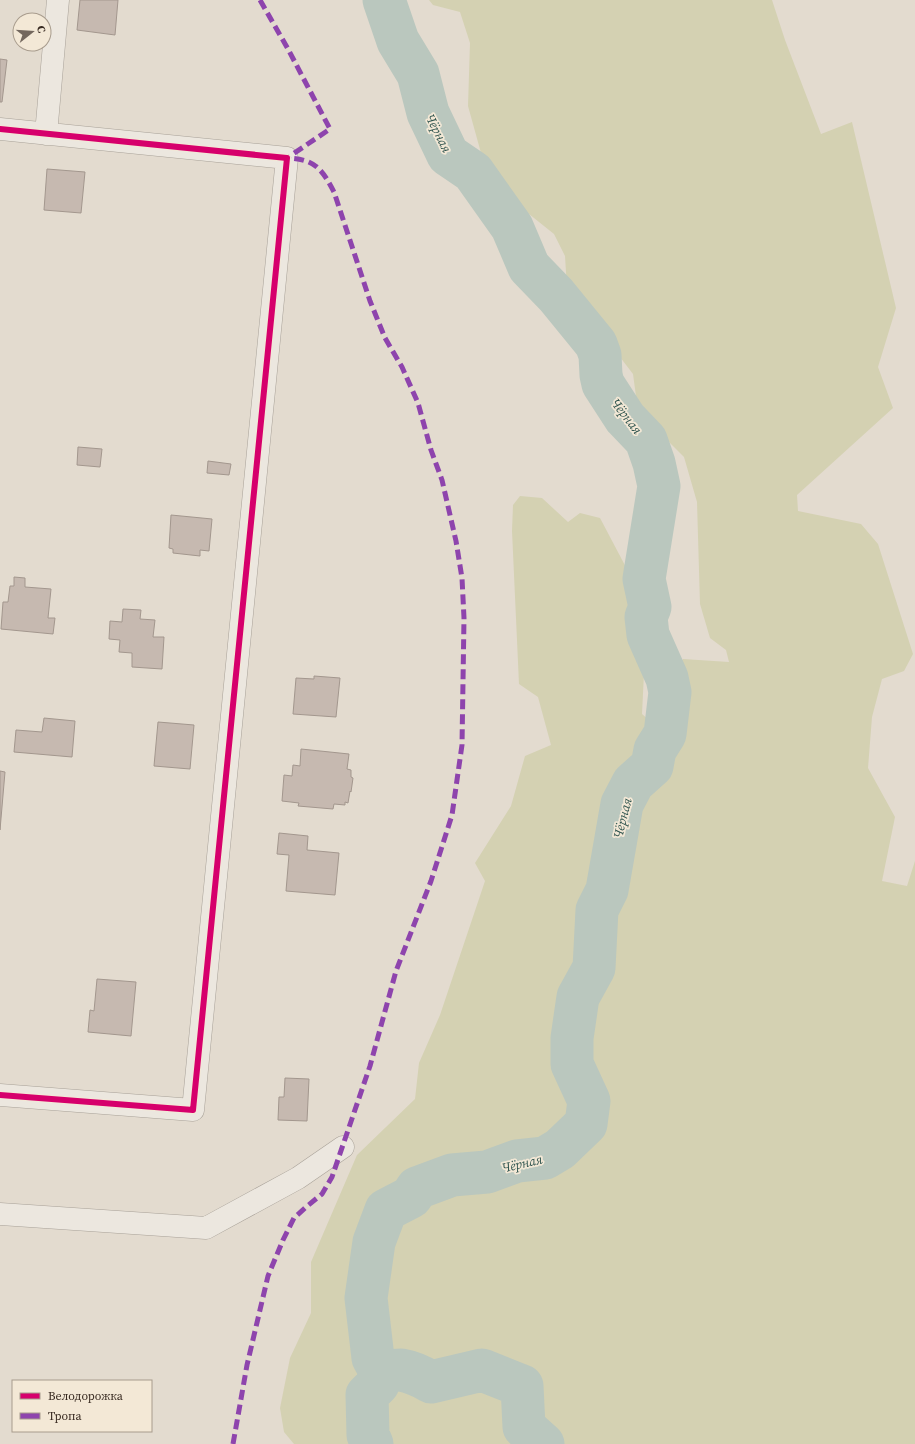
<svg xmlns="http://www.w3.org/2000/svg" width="915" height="1444" viewBox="0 0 915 1444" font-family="'Source Serif 4',serif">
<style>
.green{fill:#d4d1b2}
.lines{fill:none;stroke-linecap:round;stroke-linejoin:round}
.river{stroke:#bac7be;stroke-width:43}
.building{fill:#c6b9b0;stroke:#a3978e}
.street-casing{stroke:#a8a198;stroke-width:23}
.street{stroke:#ece7df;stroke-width:22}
.quiet{stroke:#8e44ad;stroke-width:5;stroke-dasharray:10 5;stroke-linecap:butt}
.cycleway-casing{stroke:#f3e8d6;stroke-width:8}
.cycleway{stroke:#d6006c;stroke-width:6}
.labels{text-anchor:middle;stroke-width:3.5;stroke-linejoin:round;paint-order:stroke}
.water-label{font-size:13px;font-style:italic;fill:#31554f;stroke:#f3e8d6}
</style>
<rect width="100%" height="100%" fill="#e3dbcf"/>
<!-- green -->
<path class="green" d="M 429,0 L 772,0 L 785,40 L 821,134 L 852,122 L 896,308 L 878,367 L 893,408 L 797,495 L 798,511 L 861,524 L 878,544 L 913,654 L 904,671 L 882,679 L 872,717 L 868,768 L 895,817 L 882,881 L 907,886 L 915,861 L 915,1444 L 294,1444 L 284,1432 L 280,1408 L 290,1358 L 311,1313 L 311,1262 L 357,1155 L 415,1099 L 419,1063 L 440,1015 L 485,881 L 475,863 L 511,806 L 525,756 L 551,745 L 538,697 L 519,684 L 512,531 L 513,505 L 520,496 L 542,498 L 568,522 L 580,513 L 600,518 L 629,573 L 638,607 L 636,638 L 644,673 L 642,714 L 665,734 L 681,733 L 684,700 L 677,668 L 683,659 L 729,662 L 726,650 L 710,638 L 700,604 L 697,502 L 684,457 L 638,411 L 633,374 L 567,288 L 565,256 L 554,234 L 504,194 L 481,153 L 468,106 L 470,43 L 460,12 L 433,5 Z"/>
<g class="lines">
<!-- river -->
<path class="river" d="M 384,0 L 398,41 L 418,74 L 428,113 L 448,155 L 473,172 L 512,227 L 529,267 L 556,295 L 596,344 L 600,355 L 601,375 L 603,384 L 625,418 L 646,440 L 654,463 L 659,486 L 644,579 L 650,607 L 646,617 L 648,635 L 667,678 L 670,692 L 665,734 L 655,750 L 652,766 L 633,783 L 622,804 L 607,890 L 597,910 L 594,968 L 578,997 L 572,1038 L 572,1064 L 589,1101 L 586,1124 L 560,1149 L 545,1158 L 517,1161 L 487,1172 L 452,1175 L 417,1188 L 411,1197 L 386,1210 L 374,1242 L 366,1298 L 373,1358 L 379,1369 C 387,1372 393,1370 401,1370 C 413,1372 421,1376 431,1382 L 482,1370 L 522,1386 L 524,1427 L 543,1444
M 372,1444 L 368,1435 L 367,1395 L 378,1384 L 379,1369"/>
</g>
<!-- building -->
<path class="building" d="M 80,0 L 118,0 L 115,35 L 77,30 Z
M 0,59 L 7,60 L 2,102 L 0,102 Z
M 47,169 L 85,172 L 81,213 L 44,210 Z
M 78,447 L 102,449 L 100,467 L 77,465 Z
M 208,461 L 231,464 L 229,475 L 207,473 Z
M 171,515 L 212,519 L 209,551 L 200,550 L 200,556 L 173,553 L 173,549 L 169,548 Z
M 14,577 L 25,578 L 25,587 L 51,589 L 48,618 L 55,618 L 53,634 L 1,629 L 3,602 L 8,602 L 10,586 L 14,586 Z
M 123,609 L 141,610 L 140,619 L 155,620 L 153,637 L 164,637 L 162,669 L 132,667 L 132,653 L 119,652 L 120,640 L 109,639 L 110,621 L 122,622 Z
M 314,676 L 340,678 L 336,717 L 293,714 L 296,678 L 314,679 Z
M 44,718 L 75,721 L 72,757 L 14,752 L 16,730 L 42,732 Z
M 158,722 L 194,725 L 190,769 L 154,766 Z
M 301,749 L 349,754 L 347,769 L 351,770 L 351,777 L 353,778 L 351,792 L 350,791 L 348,803 L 345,802 L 345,805 L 334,804 L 333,809 L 298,806 L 299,803 L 282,801 L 284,775 L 292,776 L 293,765 L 300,766 Z
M 0,771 L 5,772 L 0,830 Z
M 279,833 L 308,836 L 307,850 L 339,853 L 335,895 L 286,891 L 289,855 L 277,854 Z
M 97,979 L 136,982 L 131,1036 L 88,1032 L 90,1010 L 94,1011 Z
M 285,1078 L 309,1079 L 307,1121 L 278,1120 L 279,1097 L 284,1097 Z"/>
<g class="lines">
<!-- street casing -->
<g class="street-casing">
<path id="street" d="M 0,129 L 287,158 L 193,1110 L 0,1095
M 46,134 L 58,0
M 0,1214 L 206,1228 L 298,1178 L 343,1147"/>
</g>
<!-- street -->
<use href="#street" class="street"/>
<!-- quiet -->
<path class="quiet" d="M 260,0 L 288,49 L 330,129 L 287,158
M 233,1444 L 247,1365 L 268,1276 L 283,1240 L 294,1218 L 306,1207 L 322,1194 L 332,1177 L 370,1066 L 396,971 L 431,881 L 452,815 L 462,745 L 464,618 L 462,578 L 456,541 L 442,480 L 431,450 L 418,403 L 402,367 L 385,338 L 370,301 L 334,192 C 322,169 315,159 287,158"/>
<!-- cycleway casing -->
<g class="cycleway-casing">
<path id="cycleway" d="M 0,129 L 287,158 L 193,1110 L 0,1095"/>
</g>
<!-- cycleway -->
<use href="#cycleway" class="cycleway"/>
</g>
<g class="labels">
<!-- water labels -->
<g class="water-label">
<text transform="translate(439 133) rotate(63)" y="5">Чёрная</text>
<text transform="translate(627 416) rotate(52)" y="5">Чёрная</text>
<text transform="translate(622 818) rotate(-76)" y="5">Чёрная</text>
<text transform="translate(522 1163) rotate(-13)" y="5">Чёрная</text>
</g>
</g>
<!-- legend -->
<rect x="12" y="1380" width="140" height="52" fill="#f3e8d6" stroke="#a89c8d"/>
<rect x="20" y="1393" width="20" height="6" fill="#d6006c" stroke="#a89c8d"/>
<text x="48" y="1400" font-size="12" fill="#372920">Велодорожка</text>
<rect x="20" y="1413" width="20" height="6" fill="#8e44ad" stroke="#a89c8d"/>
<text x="48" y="1420" font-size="12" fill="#372920">Тропа</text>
<!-- north arrow -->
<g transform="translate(32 32) rotate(73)"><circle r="19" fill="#f3e8d6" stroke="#a89c8d"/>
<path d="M0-3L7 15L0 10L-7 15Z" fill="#73675d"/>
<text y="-6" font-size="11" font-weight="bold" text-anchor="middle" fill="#372920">С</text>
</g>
</svg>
